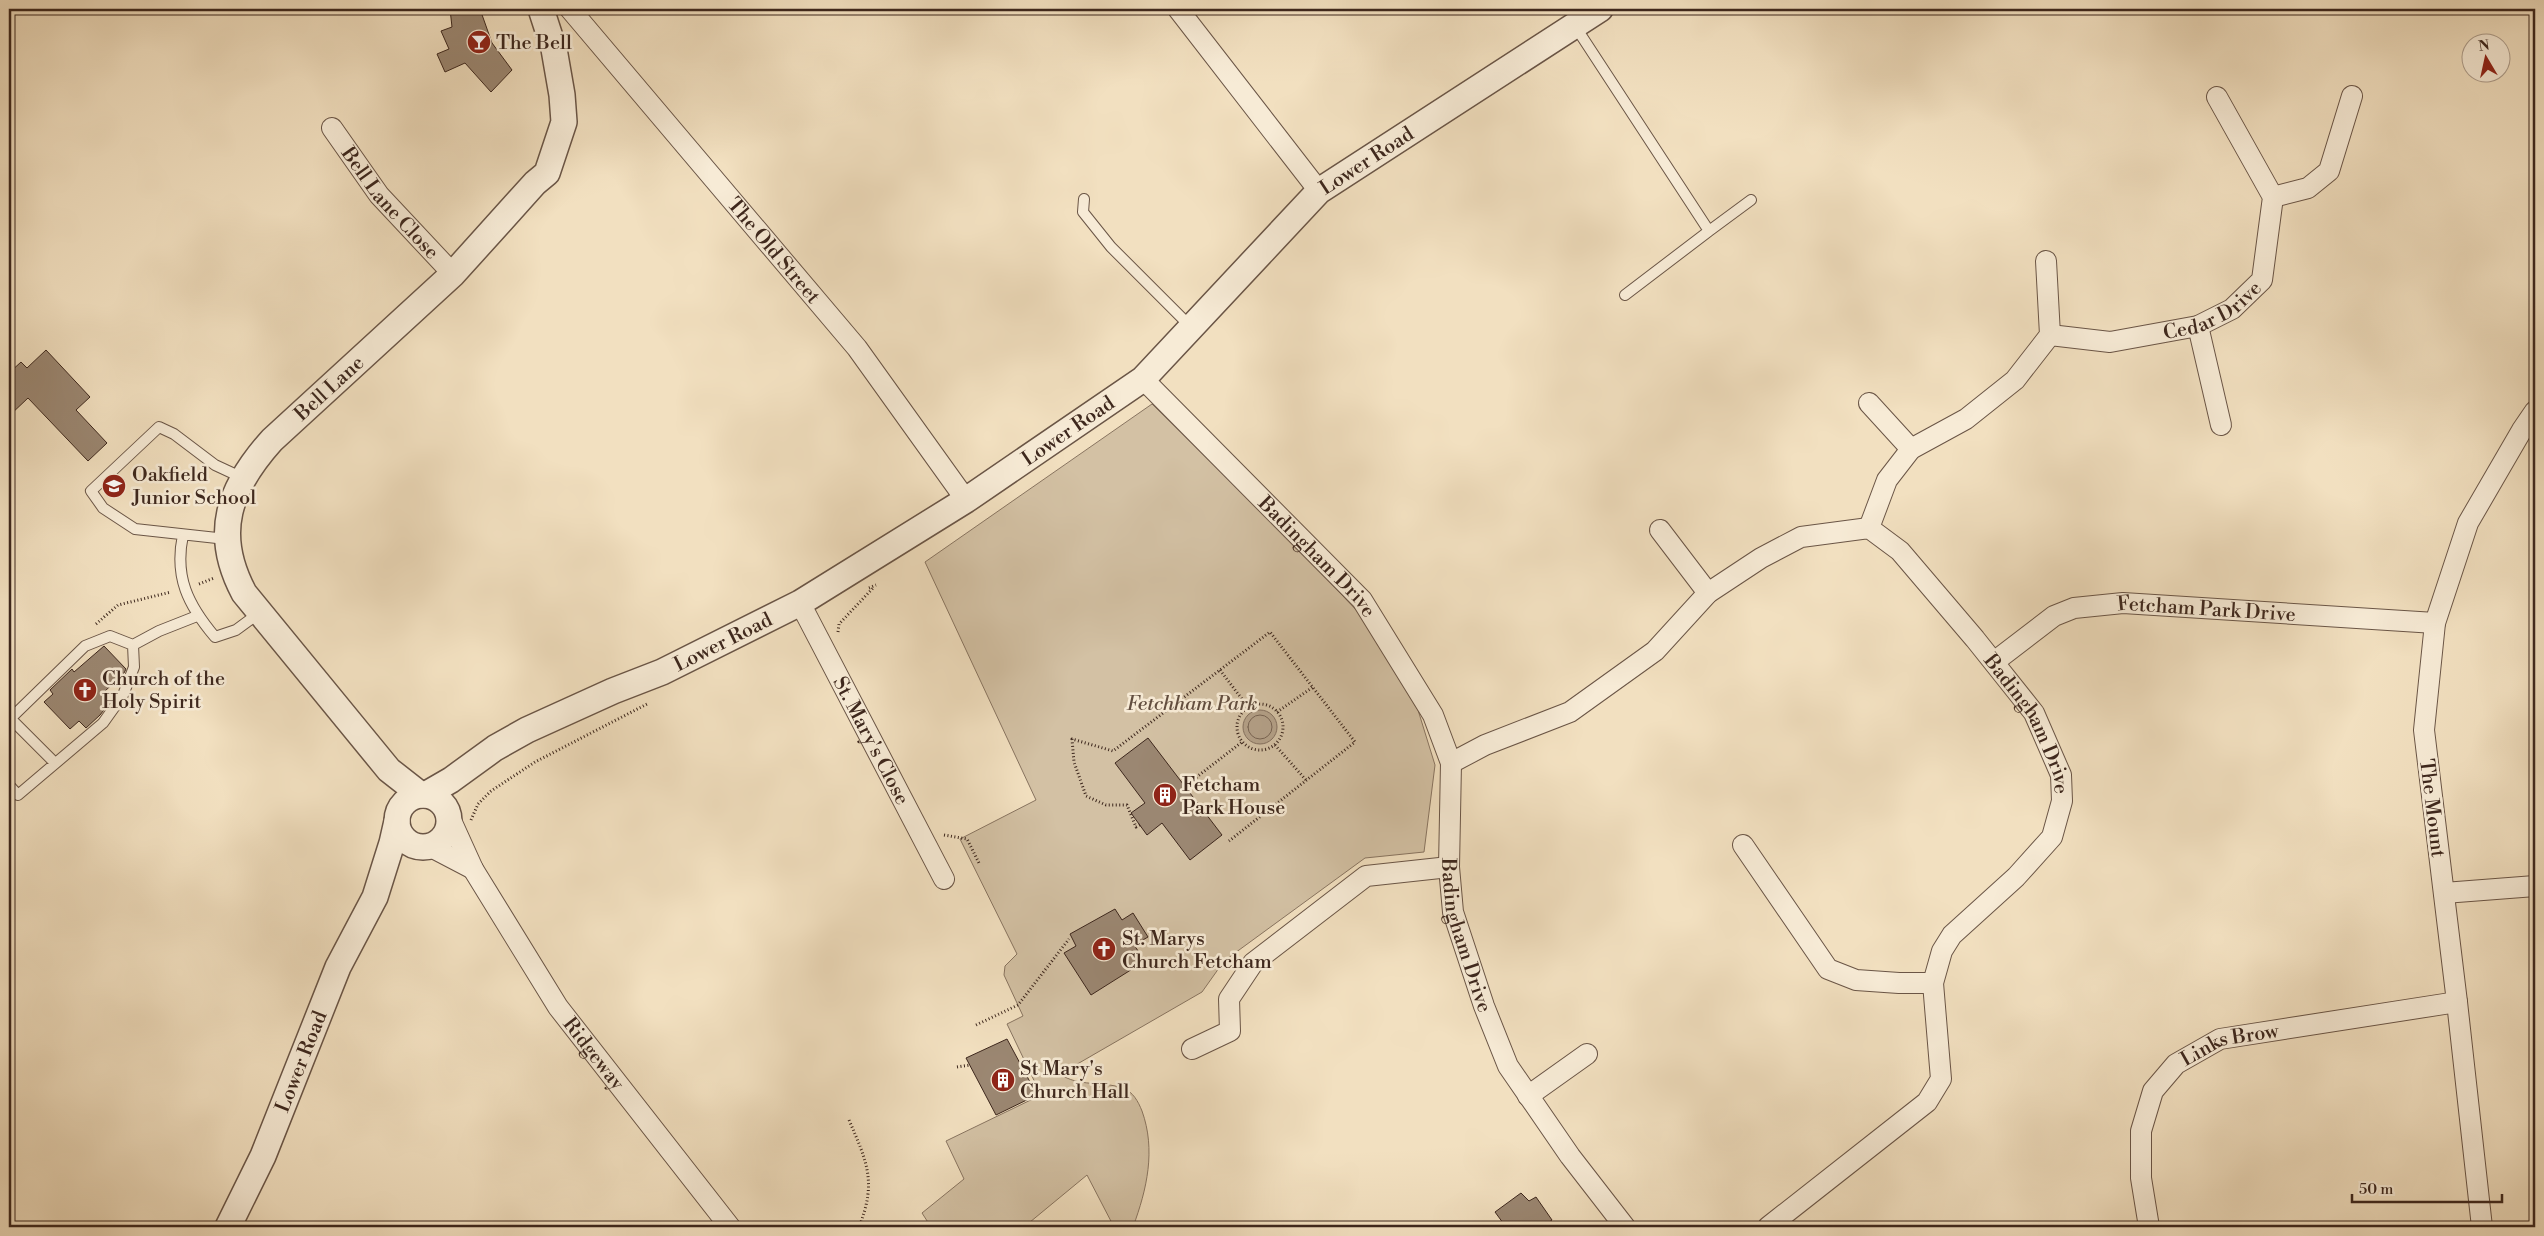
<svg xmlns="http://www.w3.org/2000/svg" width="2544" height="1236" viewBox="0 0 2544 1236" font-family="'Libre Bodoni',serif">
<style>
.green{fill:#d3c1a4;stroke:#887460}
.water{fill:#b4a189;stroke:#84705e}
.lines{fill:none;stroke-linecap:round;stroke-linejoin:round}
.shore{stroke:#786453;stroke-width:1}
.building{fill:#9b8772;stroke:#3d271d}
.service-casing{stroke:#6a5546;stroke-width:12}
.minor-casing{stroke:#6a5546;stroke-width:22}
.tertiary-casing{stroke:#6a5546;stroke-width:28}
.path{stroke:#3d271d;stroke-width:3;stroke-dasharray:1 2.5;stroke-linecap:butt}
.service{stroke:#f7ebd6;stroke-width:10}
.minor{stroke:#f7ebd6;stroke-width:20}
.tertiary{stroke:#f7ebd6;stroke-width:25}
.labels{text-anchor:middle;stroke-width:5;stroke-linejoin:round;paint-order:stroke}
.poi-label{font-size:20px;fill:#3d271d;stroke:#f7ebd6;text-anchor:start}
.street-label{font-size:20px;fill:#3d271d;stroke:#f7ebd6}
.park-label{font-size:20px;font-style:italic;fill:#624e3f;stroke:#f7ebd6}
</style>
<rect width="100%" height="100%" fill="#f2e0c0"/>
<filter id="stains"><feTurbulence type="fractalNoise" baseFrequency=".004" numOctaves="4"/><feColorMatrix values="0 0 0 0 .2 0 0 0 0 .09 0 0 0 0 .02 0 0 0 .5 -.17"/></filter>
<radialGradient id="worn" r=".72"><stop offset=".6" stop-color="#630" stop-opacity="0"/><stop offset="1" stop-color="#630" stop-opacity=".3"/></radialGradient>
<!-- green -->
<path class="green" d="M 1152,404 L 1298,548 L 1358,612 L 1418,710 L 1435,765 L 1424,852 L 1365,858 L 1224,961 L 1202,992 L 1060,1074 C 1078,1087 1102,1081 1123,1088 C 1133,1092 1138,1101 1142,1111 C 1156,1150 1147,1189 1133,1227 L 1114,1227 L 1087,1175 L 1024,1227 L 931,1227 L 922,1213 L 964,1179 L 946,1141 L 1041,1095 L 1007,1024 L 1023,1016 L 1004,975 L 1005,966 L 1017,954 L 960,839 L 1036,800 L 925,562 Z"/>
<!-- water -->
<path class="water" d="M1243 727a17 17 0 1 1 34 0a17 17 0 1 1-34 0Z"/>
<g class="lines">
<!-- shore -->
<path class="shore" d="M1248 727a12 12 0 1 1 24 0a12 12 0 1 1-24 0Z"/>
</g>
<!-- building -->
<path class="building" d="M 450,9 L 480,9 L 492,43 L 512,70 L 491,92 L 465,63 L 445,72 L 437,54 L 449,49 L 441,31 L 452,27 Z
M 46,350 L 90,397 L 76,410 L 107,443 L 88,461 L 28,398 L 9,416 L 9,373 L 21,362 L 27,368 Z
M 104,646 L 126,669 L 124,673 L 103,693 L 111,701 L 100,715 L 86,728 L 79,721 L 70,729 L 44,702 L 53,694 L 50,690 L 72,669 L 74,672 Z
M 1148,738 L 1222,835 L 1190,860 L 1162,823 L 1147,835 L 1131,813 L 1145,803 L 1115,763 Z
M 1115,909 L 1122,920 L 1133,913 L 1148,937 L 1134,945 L 1145,961 L 1091,995 L 1064,953 L 1076,946 L 1070,934 Z
M 1007,1039 L 1037,1095 L 996,1115 L 966,1058 Z
M 1521,1193 L 1529,1201 L 1536,1197 L 1552,1220 L 1542,1227 L 1506,1227 L 1495,1212 Z"/>
<g class="lines">
<!-- service casing -->
<g class="service-casing">
<path id="service" d="M 1575,26 L 1709,231 L 1625,295
M 1084,199 L 1083,212 L 1111,247 L 1191,327
M 1709,231 L 1751,200
M 183,535 C 174,577 188,605 215,637 L 236,630 L 259,613
M 226,539 L 135,529 L 103,508 L 91,491 L 159,427 L 174,434 L 215,465 L 243,478
M 11,719 L 55,763
M 9,720 L 85,646 L 110,636 L 133,645 L 159,631 L 197,616
M 9,785 L 18,795 L 103,723 L 123,695 L 134,667 L 133,645"/>
</g>
<!-- minor casing -->
<g class="minor-casing">
<g id="minor">
<path id="s1" d="M 570,9 L 857,348 L 966,500"/>
<path d="M 1178,9 L 1319,191"/>
<path id="s2" d="M 332,128 L 379,195 L 453,274"/>
<path d="M 2273,197 L 2308,188 L 2329,171 L 2352,96"/>
<path d="M 2198,326 L 2221,425"/>
<path id="s3" d="M 2050,335 L 2110,342 L 2198,326 L 2232,309 L 2262,280 L 2273,197 L 2217,97"/>
<path id="s4" d="M 1143,379 L 1362,600 L 1433,715 L 1451,763 L 1449,867 L 1453,912 L 1484,1006 L 1508,1066 L 1570,1156 L 1625,1227"/>
<path d="M 1869,403 L 1911,449"/>
<path d="M 1869,528 L 1887,480 L 1911,449 L 1966,419 L 2015,380 L 2050,335 L 2046,261"/>
<path d="M 1660,530 L 1708,593"/>
<path id="s5" d="M 800,603 L 944,879"/>
<path id="s6" d="M 1994,662 L 2054,616 L 2074,608 L 2123,603 L 2435,623"/>
<path id="s7" d="M 1451,763 L 1485,745 L 1570,712 L 1655,651 L 1708,593 L 1761,558 L 1801,537 L 1869,528 L 1900,551 L 1975,639 L 2034,713 L 2061,775 L 2062,801 L 2052,837 L 2016,877 L 1952,935 L 1942,951 L 1933,983 L 1941,1079 L 1927,1102 L 1768,1227"/>
<path id="s8" d="M 449,816 L 473,869 L 558,1007 L 730,1227"/>
<path d="M 1743,845 L 1828,969 L 1856,980 L 1899,983 L 1933,983"/>
<path d="M 429,846 L 473,869"/>
<path d="M 2444,893 L 2535,886"/>
<path d="M 1192,1049 L 1230,1031 L 1229,999 L 1253,963 L 1366,876 L 1449,867"/>
<path d="M 1528,1096 L 1587,1054"/>
<path id="s9" d="M 2149,1227 L 2141,1178 L 2141,1131 L 2153,1091 L 2176,1064 L 2220,1039 L 2457,1002"/>
<path d="M 2482,1227 L 2457,1002 L 2424,730 L 2435,623 L 2468,523 L 2522,430 L 2535,411"/>
</g>
</g>
<!-- tertiary casing -->
<g class="tertiary-casing">
<g id="tertiary">
<path id="s10" d="M 421,795 L 389,770 L 244,593 C 212,533 229,488 272,440 L 453,274 L 535,183 L 547,173 L 564,122 L 562,95 L 554,49 L 541,9"/>
<path id="s11" d="M 425,795 L 451,780 L 495,748 L 527,730 L 613,691 L 662,672 L 800,603 L 966,500 L 1143,379 L 1319,191 L 1600,9"/>
<circle cx="423" cy="821" r="26"/>
<path id="s12" d="M 228,1227 L 263,1156 L 338,967 L 375,897 L 392,843 L 397,821"/>
</g>
</g>
<!-- path -->
<path class="path" d="M 199,584 L 214,578
M 869,588 L 876,585
M 96,624 L 118,605 L 171,592
M 838,632 L 839,624 L 874,587
M 1220,670 L 1248,707
M1237 727a23 23 0 1 1 46 0a23 23 0 1 1-46 0Z
M 1277,712 L 1313,687
M 1275,745 L 1306,780
M 1185,786 L 1242,742
M 471,820 L 478,804 L 491,791 L 535,762 L 649,703
M 1140,825 L 1136,827 L 1127,805 L 1106,805 L 1086,796 L 1074,762 L 1072,739 L 1113,751 L 1270,632 L 1355,742 L 1229,841
M 944,835 L 967,839 L 979,863
M 976,1025 L 1018,1005 L 1069,939
M 957,1067 L 970,1065
M 849,1120 C 867,1162 877,1182 859,1227"/>
<!-- service -->
<use href="#service" class="service"/>
<!-- minor -->
<use href="#minor" class="minor"/>
<!-- tertiary -->
<use href="#tertiary" class="tertiary"/>
</g>
<!-- icons -->
<defs>
<g id="bar-disc" transform="scale(1.25)"><circle r="9.5" fill="#8f2418" stroke="#f7ebd6"/><path d="M-6-5H6L.8 .8V4.5H3.5V6h-7V4.5H-.8V.8Z" fill="#fff"/></g>
<g id="school-disc" transform="scale(1.25)"><circle r="9.5" fill="#8f2418" stroke="#f7ebd6"/><path d="M0-5L7-2L0 1L-7-2ZM-4 1L0 2.5L4 1V4Q0 6-4 4Z" fill="#fff"/></g>
<g id="church-disc" transform="scale(1.25)"><circle r="9.5" fill="#8f2418" stroke="#f7ebd6"/><path d="M-1.2-6h2.4v3.5h3.3v2.4h-3.3V6h-2.4V-.1h-3.3v-2.4h3.3Z" fill="#fff"/></g>
<g id="building-disc" transform="scale(1.25)"><circle r="9.5" fill="#8f2418" stroke="#f7ebd6"/><path d="M-4-6H4V6H1V3H-1V6H-4ZM-2.5-4.3h1.7v1.8h-1.7ZM.8-4.3h1.7v1.8H.8ZM-2.5-1h1.7V.8h-1.7ZM.8-1h1.7V.8H.8Z" fill="#fff"/></g>
</defs>
<g fill-rule="evenodd">
<use href="#bar-disc" x="479" y="42"/>
<use href="#school-disc" x="114" y="486"/>
<use href="#church-disc" x="85" y="690"/>
<use href="#building-disc" x="1165" y="795"/>
<use href="#church-disc" x="1104" y="949"/>
<use href="#building-disc" x="1003" y="1080"/>
</g>
<g class="labels">
<!-- poi labels -->
<g class="poi-label">
<text x="496" y="49">The Bell</text>
<text x="132" y="481">Oakfield<tspan x="132" dy="23">Junior School</tspan></text>
<text x="102" y="685">Church of the<tspan x="102" dy="23">Holy Spirit</tspan></text>
<text x="1182" y="791">Fetcham<tspan x="1182" dy="23">Park House</tspan></text>
<text x="1122" y="945">St. Marys<tspan x="1122" dy="23">Church Fetcham</tspan></text>
<text x="1020" y="1075">St Mary's<tspan x="1020" dy="23">Church Hall</tspan></text>
</g>
<!-- street labels -->
<g class="street-label">
<text dy="7" stroke="none"><textPath href="#s11" startOffset="1146">Lower Road</textPath></text>
<text dy="7" stroke="none"><textPath href="#s2" startOffset="95">Bell Lane Close</textPath></text>
<text dy="7" stroke="none"><textPath href="#s1" startOffset="316">The Old Street</textPath></text>
<text dy="7" stroke="none"><textPath href="#s3" startOffset="169">Cedar Drive</textPath></text>
<text dy="7" stroke="none"><textPath href="#s10" startOffset="515">Bell Lane</textPath></text>
<text dy="7" stroke="none"><textPath href="#s11" startOffset="741">Lower Road</textPath></text>
<text dy="7" stroke="none"><textPath href="#s4" startOffset="249">Badingham Drive</textPath></text>
<text dy="7" stroke="none"><textPath href="#s6" startOffset="230">Fetcham Park Drive</textPath></text>
<text dy="7" stroke="none"><textPath href="#s11" startOffset="336">Lower Road</textPath></text>
<text dy="7" stroke="none"><textPath href="#s7" startOffset="746">Badingham Drive</textPath></text>
<text dy="7" stroke="none"><textPath href="#s5" startOffset="155">St. Mary's Close</textPath></text>
<text transform="translate(2433 808) rotate(83)" y="7">The Mount</text>
<text dy="7" stroke="none"><textPath href="#s4" startOffset="672">Badingham Drive</textPath></text>
<text dy="7" stroke="none"><textPath href="#s9" startOffset="232">Links Brow</textPath></text>
<text dy="7" stroke="none"><textPath href="#s8" startOffset="279">Ridgeway</textPath></text>
<text dy="7" stroke="none"><textPath href="#s12" startOffset="181">Lower Road</textPath></text>
</g>
<!-- park labels -->
<g class="park-label">
<text x="1192" y="710">Fetchham Park</text>
</g>
</g>
<!-- margin -->
<rect width="2544" height="1236" fill="none" stroke="#f2e0c0" stroke-width="30"/>
<rect x="10" y="10" width="2524" height="1216" fill="none" stroke="#3d271d" stroke-width="2.5"/>
<rect x="15" y="15" width="2514" height="1206" fill="none" stroke="#3d271d"/>
<!-- north arrow -->
<g transform="translate(2486 58) rotate(351)"><circle r="24" fill="#f7ebd6" stroke="#ad9d8c"/>
<path d="M0-4L9 19L0 12L-9 19Z" fill="#8f2418"/>
<text y="-8" font-size="14" font-weight="bold" text-anchor="middle" fill="#3d271d">N</text>
</g>
<!-- scale -->
<path d="M2352 1194v8h150v-8" fill="none" stroke="#3d271d" stroke-width="2.5"/>
<text x="2359" y="1194" font-size="15" fill="#3d271d" stroke="#f7ebd6" stroke-width="4" paint-order="stroke">50 m</text>
<rect width="100%" height="100%" filter="url(#stains)"/>
<rect width="100%" height="100%" fill="url(#worn)"/>
</svg>
